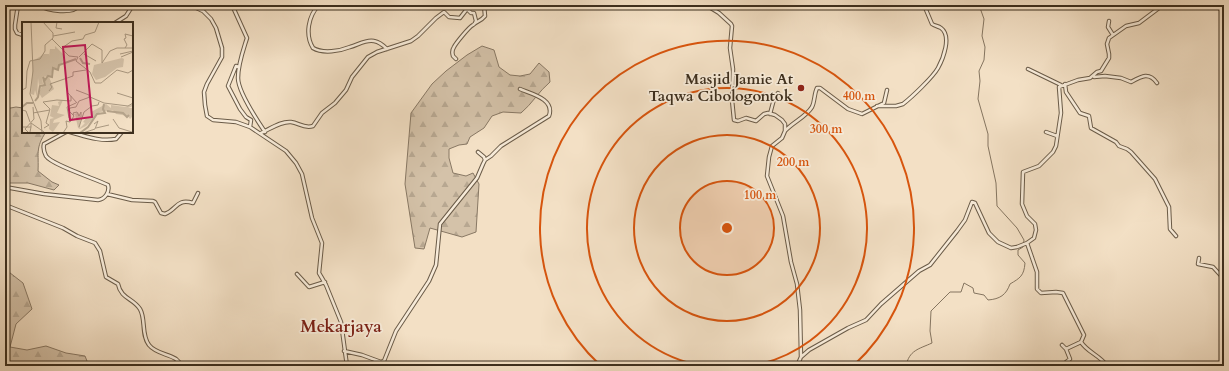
<svg xmlns="http://www.w3.org/2000/svg" width="1229" height="371" viewBox="0 0 1229 371" font-family="Cardo,serif">
<style>
.forest{fill:url(#forest-firs);stroke:#887864}
.lines{fill:none;stroke-linecap:round;stroke-linejoin:round}
.stream{stroke:#857560;stroke-width:1}
.minor-casing{stroke:#6a5b48;stroke-width:4.5}
.minor{stroke:#f7ebd9;stroke-width:2.5}
.ring{fill:none;stroke:#d7550e;stroke-width:2}
.poi-dot{fill:#8f2418;stroke:#f7ebd9;stroke-width:1.5}
.labels{text-anchor:middle;stroke-width:3.5;stroke-linejoin:round;paint-order:stroke}
.poi-label{font-size:15px;font-weight:bold;fill:#3d2f1e;stroke:#f7ebd9;text-anchor:end}
.quarter-label{font-size:17px;font-weight:bold;fill:#7a1f14;stroke:#f7ebd9}
.inset-river{fill:none;stroke:#b5a48c;stroke-width:2}
.inset-road{fill:none;stroke:#aa9982;stroke-width:1}
.view{fill:#c2185b;fill-opacity:0.15;stroke:#c2185b;stroke-width:2}
.inset-edge{fill:none;stroke:#3d2f1e;stroke-width:2}
.centre{fill:#d7550e;stroke:#f7ebd9;stroke-width:2}
.ring-label{font-size:12px;text-anchor:middle;font-weight:bold;fill:#d7550e;stroke:#f7ebd9;stroke-width:3.5;stroke-linejoin:round;paint-order:stroke}
</style>
<defs>
<pattern id="forest-firs" width="22" height="20" patternUnits="userSpaceOnUse"><rect width="22" height="20" fill="#d4c2a9"/><path d="M5 1l3.5 6h-7zM16 11l3.5 6h-7z" fill="#b7a791"/></pattern>
</defs>
<rect width="100%" height="100%" fill="#f3e0c5"/>
<filter id="stains"><feTurbulence type="fractalNoise" baseFrequency=".005" numOctaves="4"/><feColorMatrix values="0 0 0 0 .2 0 0 0 0 .09 0 0 0 0 .02 0 0 0 .5 -.17"/></filter>
<radialGradient id="worn" r=".72"><stop offset=".6" stop-color="#630" stop-opacity="0"/><stop offset="1" stop-color="#630" stop-opacity=".3"/></radialGradient>
<!-- forest -->
<path class="forest" d="M 482,46 L 494,50 L 499,67 L 510,75 L 520,76 L 530,74 L 539,63 L 549,72 L 550,82 C 539,91 532,104 521,113 L 503,112 L 492,116 L 484,128 L 470,137 L 467,144 L 459,145 L 449,149 L 449,158 L 453,173 L 466,176 L 473,173 L 479,184 L 476,232 L 462,237 L 430,228 L 424,249 L 415,248 L 405,184 L 411,113 L 432,84 L 446,71 L 467,55 Z
M 16,107 L 23,108 L 23,132 L 46,132 C 35,148 39,154 38,171 L 52,182 L 59,185 L 54,190 L 28,183 L 5,183 L 5,109 Z
M 5,269 L 23,283 L 32,309 L 16,324 L 10,347 L 27,350 L 46,346 L 66,353 L 85,356 L 89,366 L 5,366 Z"/>
<g class="lines">
<!-- stream -->
<path class="stream" d="M 906,366 C 909,350 919,349 932,343 L 930,331 L 931,311 L 950,292 L 961,292 L 964,283 L 973,288 L 974,293 L 984,295 L 988,300 C 1000,299 1006,295 1010,284 C 1020,278 1024,276 1025,263 L 1018,255 L 1018,250 L 1023,247 L 1024,240 L 1017,228 L 997,206 L 996,183 L 988,146 L 988,134 L 978,99 L 980,81 L 979,71 L 984,60 L 985,47 L 982,36 L 984,19 L 979,5"/>
<!-- minor casing -->
<g class="minor-casing">
<path id="minor" d="M 18,5 L 15,25 L 15,29 L 17,33 L 23,35
M 38,5 C 48,11 73,15 80,5
M 190,5 L 203,11 L 211,19 L 216,28 L 222,48 L 222,57 L 207,84 L 204,92 L 205,105 L 207,116 L 213,120 L 236,122 L 250,127 L 286,151 L 296,163 L 302,174 L 312,218 L 322,243 L 319,273 L 326,285 L 341,322 L 347,366
M 232,5 L 247,38 C 243,51 238,64 238,78 C 238,92 257,120 265,132
M 319,5 C 308,16 305,35 313,48 C 323,54 340,51 350,47 C 358,45 366,39 374,41 C 380,42 384,46 387,49
M 706,5 L 719,13 L 731,24 L 732,26 L 730,48 L 733,69 L 732,100 L 734,120 L 738,121 L 746,118 L 756,121 L 764,114 L 768,113 L 775,115 L 782,120 L 785,124 L 785,131 L 782,138 L 772,146 L 769,157 L 767,176 L 783,216 L 791,262 L 797,284 L 800,310 L 801,357
M 1218,5 L 1224,15
M 467,9 L 471,13 L 474,13 L 476,21 L 475,23
M 1109,21 L 1108,27 L 1113,35
M 115,23 L 126,16 L 133,5
M 456,59 L 453,56 C 452,53 452,50 454,47 C 456,43 469,27 473,25 C 477,21 481,21 485,16 L 484,5
M 239,67 L 236,66 L 228,86 L 240,109 L 246,117 L 251,120 L 250,127
M 1028,69 L 1061,85
M 1094,77 L 1105,76 L 1121,78 L 1131,82 C 1142,76 1149,72 1157,83
M 1065,84 L 1066,92 L 1080,113 L 1089,116 L 1091,128 L 1116,142 L 1119,146 L 1127,149 L 1131,152 L 1155,179 L 1169,207 L 1170,229 L 1176,236
M 877,106 L 896,106 L 903,104 C 912,97 933,77 938,68 C 943,59 952,36 941,28 C 938,26 935,26 932,24 L 924,5
M 770,114 L 774,99 L 778,93
M 785,131 C 793,122 806,117 812,107 C 815,101 814,94 817,88 L 820,88 L 848,109 L 862,114 L 884,103 L 887,90
M 70,132 C 85,136 100,142 116,139 L 122,132
M 1046,132 L 1057,136
M 261,133 C 270,129 281,121 291,122 C 299,123 304,129 313,126 L 322,113 L 335,103 L 346,90 L 352,77 L 368,57 L 377,52 L 411,41 L 418,36 L 436,18 L 444,12 L 449,17 L 460,18 L 467,9 L 461,5
M 485,160 L 491,156 L 501,146 L 549,116 C 555,99 532,94 520,89
M 5,187 L 44,194 L 98,200 C 105,199 110,192 108,185 C 96,179 52,165 46,156 C 44,152 43,148 44,144 L 66,132
M 107,194 L 132,200 L 153,201 L 155,202 L 161,213 L 165,214 C 177,210 176,198 193,203 L 198,193
M 5,205 L 63,228 L 77,236 L 95,243 L 100,251 L 106,277 L 118,284 C 121,299 133,298 140,309 C 146,319 141,335 149,345 C 155,353 168,354 176,359 C 178,361 181,364 183,366
M 1027,243 L 1037,272 L 1037,289 L 1041,293 L 1056,292 L 1063,293 L 1084,335 L 1081,342 C 1087,352 1101,356 1107,366
M 1199,258 L 1198,264 L 1213,267 L 1224,279
M 297,274 L 309,287 L 325,282
M 1062,345 L 1066,349
M 344,351 L 362,355 L 381,362 L 384,361 L 396,331 L 429,281 L 436,265 L 440,224 L 477,178 L 483,164 L 485,160 L 484,157 L 478,152
M 797,366 L 801,357 L 809,350 L 848,328 L 866,320 L 881,304 L 919,271 L 930,265 L 957,231 L 965,220 L 972,202 L 975,203 L 989,233 L 998,242 L 1011,248 L 1017,247 L 1027,243 L 1034,238 L 1036,230 L 1035,224 L 1027,216 L 1022,204 L 1023,172 L 1039,166 L 1053,152 L 1056,146 L 1061,113 L 1059,87 L 1078,80 L 1090,78 L 1097,72 L 1101,71 L 1109,58 L 1109,54 L 1107,44 L 1109,38 L 1126,26 L 1139,23 L 1163,5
M 1061,366 L 1070,359 L 1066,349 L 1081,342"/>
</g>
<!-- minor -->
<use href="#minor" class="minor"/>
</g>
<!-- distance rings -->
<circle cx="727" cy="228" r="47" fill="#d7550e" fill-opacity=".12"/>
<g class="ring">
<circle cx="727" cy="228" r="47"/>
<circle cx="727" cy="228" r="93"/>
<path d="M703 366A140 140 0 1 1 751 366"/>
<path d="M601 366A187 187 0 1 1 853 366"/>
</g>
<!-- markers -->
<circle class="poi-dot" cx="801" cy="88" r="4"/>
<g class="labels">
<!-- poi labels -->
<g class="poi-label">
<text x="793" y="84">Masjid Jamie At<tspan x="793" dy="17">Taqwa Cibologontok</tspan></text>
</g>
<!-- quarter labels -->
<g class="quarter-label">
<text x="341" y="332">Mekarjaya</text>
</g>
</g>
<!-- overview -->
<g transform="translate(22 22)">
<rect width="111" height="111" fill="#f3e0c5"/>
<path d="M 33,24 L 41,32 L 41,39 L 36,47 L 31,46 L 29,54 L 20,55 L 21,62 L 17,63 L 16,56 L 15,75 L 13,68 L 12,73 L 9,72 L 11,39 L 22,32 L 27,32 L 27,34 L 28,27 L 33,27 ZM 100,36 L 102,37 L 101,45 L 95,46 L 83,55 L 74,58 L 70,52 L 72,43 ZM 27,55 L 32,67 L 20,76 L 17,71 L 20,64 L 24,63 L 21,56 L 23,58 ZM 41,78 L 35,91 L 43,93 L 32,98 L 31,101 L 38,100 L 31,110 L 27,107 L 28,97 L 32,96 L 28,94 L 30,83 L 37,84 L 36,80 ZM 84,82 L 89,86 L 89,83 L 103,85 L 111,82 L 111,84 L 106,86 L 111,86 L 111,94 L 108,97 L 106,94 L 94,92 L 91,88 L 78,90 L 64,104 L 58,107 L 56,106 L 53,92 L 56,90 L 59,96 L 58,106 L 63,101 L 61,100 L 65,95 L 69,95 L 69,90 Z" fill="#d4c2a9"/>
<path class="inset-river" d="M 58,36 L 61,41 L 68,42M 13,79 L 16,75 L 18,64 L 23,63 L 21,55 L 23,58 L 26,54 L 30,55 L 31,46 L 36,48 L 37,43 L 54,37M 0,85 L 5,81 L 11,81M 85,89 L 101,91 L 105,95 L 107,93M 58,111 L 66,105 L 75,92 L 83,91 L 81,87 L 82,82"/>
<path class="inset-road" d="M 9,0 L 11,49 L 8,72 L 19,99 L 20,111M 35,0 L 34,6 L 40,7M 31,14 L 53,10M 30,17 L 47,34 L 56,35 L 54,39 L 68,50 L 73,61 L 79,61 L 95,48 L 106,51 L 111,48M 40,26 L 50,19 L 61,17 L 63,13 L 73,10 L 77,0M 103,26 L 105,23 L 102,17 L 104,16 L 103,12 L 111,14M 62,32 L 74,39M 98,32 L 111,29M 57,35 L 70,22 L 80,28 L 80,41 L 88,29 L 95,26 L 111,26M 99,35 L 111,30M 0,68 L 4,66 L 5,49 L 8,39 L 18,37 L 23,29 L 23,23 L 31,16 L 31,11 L 21,0M 54,68 L 67,73 L 67,75M 27,69 L 30,65 L 28,62 L 51,54 L 51,50 L 64,48M 46,71 L 55,81M 95,71 L 111,76M 0,88 L 4,89 L 8,100M 11,91 L 28,88M 52,93 L 51,91 L 55,90 L 57,94 L 59,90 L 59,95M 47,96 L 45,85 L 54,81M 91,97 L 97,106 L 110,110M 0,105 L 9,105 L 8,110M 9,105 L 9,101 L 22,110M 57,105 L 62,90 L 70,84 L 76,83 L 77,80M 22,106 L 27,103 L 24,101 L 28,87 L 21,80 L 35,78 L 49,79 L 49,74M 74,106 L 87,103M 7,111 L 3,107 L 12,97 L 11,85M 41,111 L 45,105 L 44,99 L 48,100 L 52,94 L 47,89 L 48,86 L 54,85 L 57,79 L 68,75 L 82,81 L 106,84 L 111,81M 61,111 L 73,107 L 76,99 L 72,102"/>
<path class="view" d="M 63,23 L 70,95 L 48,98 L 41,25 Z"/>
<rect width="111" height="111" class="inset-edge"/>
</g>
<circle cx="727" cy="228" r="6" class="centre"/>
<g class="ring-label">
<text x="859" y="100">400 m</text>
<text x="826" y="133">300 m</text>
<text x="793" y="166">200 m</text>
<text x="760" y="199">100 m</text>
</g>
<!-- margin -->
<rect width="1229" height="371" fill="none" stroke="#f3e0c5" stroke-width="20"/>
<rect x="6" y="6" width="1217" height="359" fill="none" stroke="#3d2f1e" stroke-width="2"/>
<rect x="10" y="10" width="1209" height="351" fill="none" stroke="#3d2f1e"/>
<rect width="100%" height="100%" filter="url(#stains)"/>
<rect width="100%" height="100%" fill="url(#worn)"/>
</svg>
